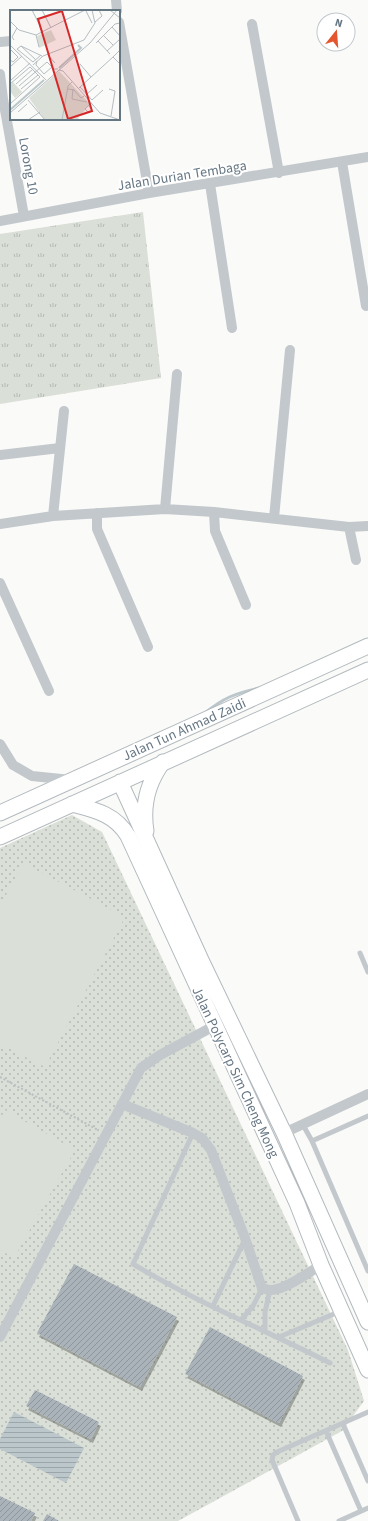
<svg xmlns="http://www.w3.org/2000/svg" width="368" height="1521" viewBox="0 0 368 1521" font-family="'Source Sans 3',sans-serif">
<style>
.grass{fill:url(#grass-tufts)}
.park{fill:url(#park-dots)}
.pitch{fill:#dadfd7}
.water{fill:url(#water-rules)}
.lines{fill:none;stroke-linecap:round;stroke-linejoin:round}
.stream{stroke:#bbc7cb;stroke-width:3}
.building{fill:url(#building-hatch);filter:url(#shadow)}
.secondary-casing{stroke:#b3babf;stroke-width:17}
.path{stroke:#bbbfc2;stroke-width:2;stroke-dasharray:2 2;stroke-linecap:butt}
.lane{stroke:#c3c8cc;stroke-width:5}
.street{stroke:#c3c8cc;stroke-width:10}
.secondary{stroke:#fff;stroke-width:15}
.labels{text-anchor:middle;stroke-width:4;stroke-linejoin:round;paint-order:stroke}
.street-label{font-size:14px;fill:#657683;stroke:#fff}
.inset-river{fill:none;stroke:#bbc7cb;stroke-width:2}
.inset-road{fill:none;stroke:#b5bdc2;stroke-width:1}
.view{fill:#d62828;fill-opacity:0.15;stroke:#d62828;stroke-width:2}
.inset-edge{fill:none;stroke:#657683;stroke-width:2}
</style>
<defs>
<pattern id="grass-tufts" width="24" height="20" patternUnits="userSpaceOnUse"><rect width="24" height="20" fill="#dadfd7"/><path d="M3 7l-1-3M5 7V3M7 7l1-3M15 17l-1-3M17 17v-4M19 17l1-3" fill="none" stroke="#b4b9b4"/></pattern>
<pattern id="park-dots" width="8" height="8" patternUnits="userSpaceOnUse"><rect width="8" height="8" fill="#dadfd7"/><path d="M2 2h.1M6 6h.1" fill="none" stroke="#b4b9b4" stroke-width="1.8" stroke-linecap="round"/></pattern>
<pattern id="water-rules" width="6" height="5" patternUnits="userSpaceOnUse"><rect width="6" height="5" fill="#bbc7cb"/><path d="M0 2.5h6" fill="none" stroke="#9ca6aa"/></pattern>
<pattern id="building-hatch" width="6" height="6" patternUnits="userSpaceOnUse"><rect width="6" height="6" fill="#aab3b9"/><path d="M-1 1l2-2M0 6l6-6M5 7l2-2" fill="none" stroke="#8e969c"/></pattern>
<filter id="shadow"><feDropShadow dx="2" dy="4" stdDeviation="0" flood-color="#0004"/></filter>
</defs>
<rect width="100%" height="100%" fill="#fafaf8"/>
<!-- grass -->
<path class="grass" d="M 143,212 L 161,378 L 0,404 L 0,234 Z"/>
<!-- park -->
<path class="park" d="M 72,815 L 102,832 L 348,1350 L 364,1401 L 342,1431 L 178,1521 L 0,1521 L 0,848 Z"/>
<!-- pitch -->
<path class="pitch" d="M 23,863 L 125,917 L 45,1067 L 0,1044 L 0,906 Z
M 5,1110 L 75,1150 L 14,1258 L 0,1250 L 0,1119 Z"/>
<!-- water -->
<path class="water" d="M 14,1412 L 84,1448 L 66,1483 L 0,1449 L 0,1439 Z"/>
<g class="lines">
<!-- stream -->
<path class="stream" d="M 205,713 C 223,698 236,693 259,688"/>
</g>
<!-- building -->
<path class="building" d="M 74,1264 L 177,1317 L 140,1387 L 37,1333 Z
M 210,1327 L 303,1376 L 279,1423 L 185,1374 Z
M 35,1390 L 99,1422 L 91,1439 L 26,1406 Z
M 0,1496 L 35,1513 L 31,1521 L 0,1521 Z
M 47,1514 L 59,1521 L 43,1521 Z"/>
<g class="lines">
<!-- secondary casing -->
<g class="secondary-casing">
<path id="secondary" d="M 120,782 L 201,960 L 284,1133 L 368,1322
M 72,804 C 95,810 115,814 128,836 L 297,1203 L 321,1265 L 368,1370
M 0,813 L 368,646
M 146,831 C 142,806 148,782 163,762
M 0,837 L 368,670"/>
</g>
<!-- path -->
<path class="path" d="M 0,1077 L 98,1130"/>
<!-- lane -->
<path class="lane" d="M 360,953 L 368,972
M 303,1125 L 312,1141 L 368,1271
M 193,1133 L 133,1264 C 196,1302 265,1330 330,1363
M 312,1141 L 368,1116
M 213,1306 L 245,1239
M 241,1320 L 253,1306 L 262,1288
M 265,1330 L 265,1312 L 270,1290
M 279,1337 L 341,1311
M 343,1424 L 368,1481
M 326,1431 L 361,1511
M 298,1521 L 272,1460 L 273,1455 L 277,1452 L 368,1412
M 339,1521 L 368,1508"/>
<!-- street -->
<path class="street" d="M 116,0 L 117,11
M 119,22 L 149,193
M 252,24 L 279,173
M 0,42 L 11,41
M 0,74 L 3,99 L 24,216
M 342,162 L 366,306
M 210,184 L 232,328
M 0,221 L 149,193 L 368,157
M 0,455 L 60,448
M 165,509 L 177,374
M 214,512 L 215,531 L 246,605
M 97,513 L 97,529 L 148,647
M 53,516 L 64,411
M 274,518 L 290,350
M 0,524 L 53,516 L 165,509 L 214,512 L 349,527 L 368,526
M 349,527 L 356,560
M 0,583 L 49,691
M 0,744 L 13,765 L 32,776 L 71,780
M 122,1104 L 193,1133 L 202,1138 L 211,1150 L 245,1238 L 262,1288 C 265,1289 268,1290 271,1290 C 285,1290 309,1272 321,1265
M 284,1133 L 368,1094
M 0,1337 L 141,1068 L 160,1055 L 214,1026"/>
<!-- secondary -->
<use href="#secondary" class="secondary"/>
</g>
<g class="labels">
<!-- street labels -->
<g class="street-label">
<text transform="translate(29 166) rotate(80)" y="5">Lorong 10</text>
<text transform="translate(182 175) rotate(-9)" y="5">Jalan Durian Tembaga</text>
<text transform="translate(184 729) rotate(-24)" y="5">Jalan Tun Ahmad Zaidi</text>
<text transform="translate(236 1072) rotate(65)" y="5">Jalan Polycarp Sim Cheng Mong</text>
</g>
</g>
<!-- overview -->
<g transform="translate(10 10)">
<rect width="110" height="110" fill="#fafaf8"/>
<path d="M 41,20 L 46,30 L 29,38 L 27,26 Z" fill="#dadfd7"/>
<path d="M 49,61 L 80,94 L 68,108 L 71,110 L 35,110 L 19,88 ZM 3,72 L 12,82 L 5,88 L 0,81 L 0,75 Z" fill="#dadfd7"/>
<path d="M43.5 72a5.5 5.5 0 1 1 11 0a5.5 5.5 0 1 1-11 0ZM 38,80 L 43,81 L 46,85 L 44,96 L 40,99 L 33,98 Z" fill="#dadfd7"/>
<path class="inset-river" d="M 49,58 L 71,38 L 68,35M 0,100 L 34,70"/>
<path class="inset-road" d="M 22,0 L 33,22M 32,0 L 41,18M 100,0 L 110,8M 76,1 L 82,13M 0,11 L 9,20 L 26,25 L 75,0M 85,12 L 92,6 L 89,0M 102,17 L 110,26M 26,25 L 29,37M 93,25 L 103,35M 4,30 L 2,27 L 7,18M 88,31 L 100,44M 86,33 L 105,14 L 110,13M 0,35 L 36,70M 11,36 L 7,39 L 23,52 L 31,45M 11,36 L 32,46M 11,36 L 26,50M 0,39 L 8,47 L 3,52 L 0,50M 110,40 L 103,47 L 110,54M 97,41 L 110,29M 37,44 L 45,53M 27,51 L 26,55 L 34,64 L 42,57M 70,54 L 81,67M 23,55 L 33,46 L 74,30 L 85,13 L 82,0M 0,57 L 12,46M 49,60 L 53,61 L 90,103 L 110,110M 0,71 L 20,53M 0,74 L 20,57 L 30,67 L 0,94M 6,74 L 23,59M 9,76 L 37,52 L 44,59 L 48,59M 70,77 L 82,90 L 93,80M 69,78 L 103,47M 11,79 L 28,65M 58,79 L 64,80 L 71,88 L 74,86M 63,79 L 62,89 L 77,92M 99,79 L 105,81 L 101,106M 77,84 L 87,75M 18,90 L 35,110M 79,96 L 82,100 L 79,103 L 75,99 L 81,93M 8,102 L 17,94M 0,103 L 80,33 L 107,0M 18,110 L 30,102M 52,110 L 58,76 L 62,72"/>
<path class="view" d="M 52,1 L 82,101 L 58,109 L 28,9 Z"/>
<rect width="110" height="110" class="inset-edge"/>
</g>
<!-- north arrow -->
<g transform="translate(336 32) rotate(17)"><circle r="19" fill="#ffffff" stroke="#c1c8cd"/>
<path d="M0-3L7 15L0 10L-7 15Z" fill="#e4572e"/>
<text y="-6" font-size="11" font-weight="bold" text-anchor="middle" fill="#657683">N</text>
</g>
</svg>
